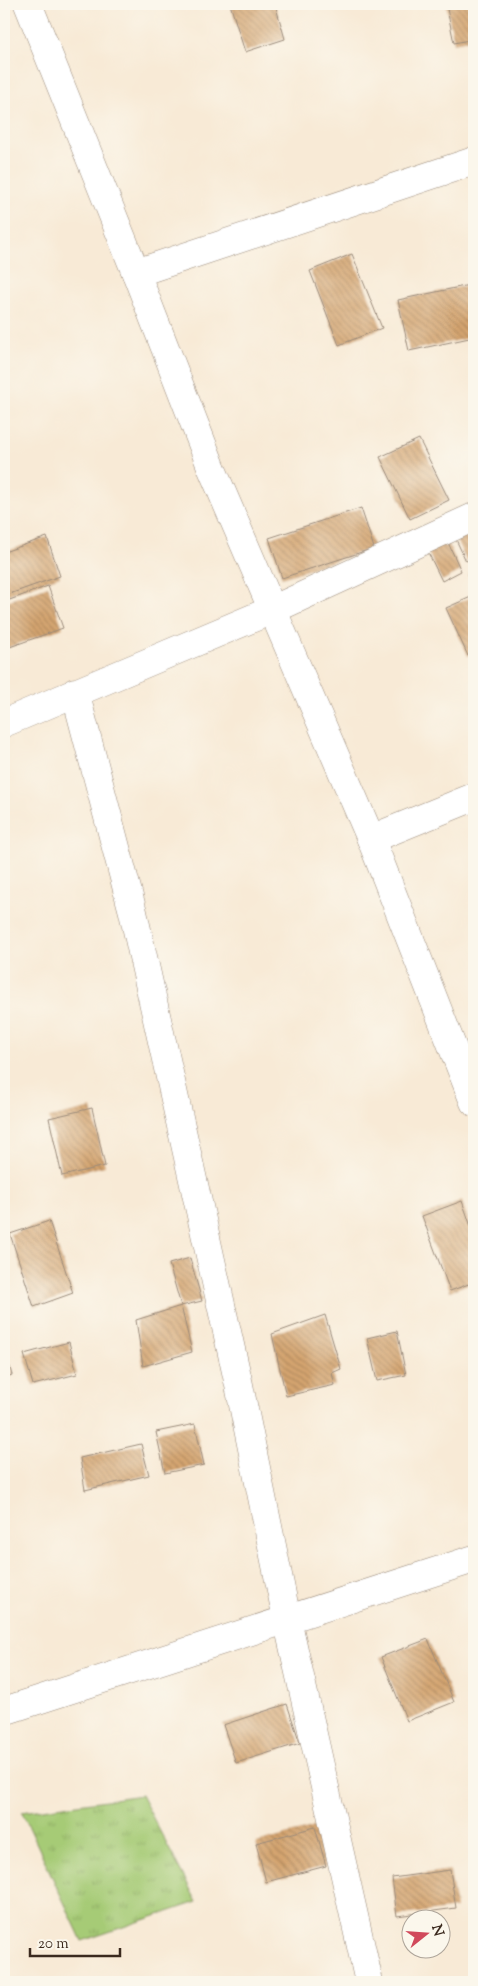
<svg xmlns="http://www.w3.org/2000/svg" width="478" height="1986" viewBox="0 0 478 1986" font-family="'Sorts Mill Goudy',serif">
<style>
.grass{fill:url(#grass-tufts);stroke:#707a4a}
.building{fill:url(#building-back-hatch)}
.lines{fill:none;stroke-linecap:round;stroke-linejoin:round}
.street-casing{stroke:#9a8a7a;stroke-width:29}
.secondary-casing{stroke:#9a8a7a;stroke-width:29}
.street{stroke:#fff;stroke-width:28}
.secondary{stroke:#fff;stroke-width:28}
</style>
<defs>
<pattern id="grass-tufts" width="24" height="20" patternUnits="userSpaceOnUse" patternTransform="scale(1.25)"><rect width="24" height="20" fill="#a6cb76"/><path d="M3 7l-1-3M5 7V3M7 7l1-3M15 17l-1-3M17 17v-4M19 17l1-3" fill="none" stroke="#90ae66"/></pattern>
<pattern id="building-back-hatch" width="6" height="6" patternUnits="userSpaceOnUse" patternTransform="scale(1.25)"><rect width="6" height="6" fill="#d4a470"/><path d="M-1 5l2 2M0 0l6 6M5-1l2 2" fill="none" stroke="#ad865b"/></pattern>
</defs>
<rect width="100%" height="100%" fill="#fbf7ec"/>
<filter id="ink" filterUnits="userSpaceOnUse"><feTurbulence type="fractalNoise" baseFrequency=".02" numOctaves="2"/><feDisplacementMap in="SourceGraphic" scale="10" xChannelSelector="R" yChannelSelector="G"/><feConvolveMatrix kernelMatrix="1 2 1 2 8 2 1 2 1" color-interpolation-filters="sRGB"/></filter>
<filter id="wash" filterUnits="userSpaceOnUse"><feTurbulence type="fractalNoise" baseFrequency=".0096" numOctaves="4" result="noise"/><feDisplacementMap in="SourceGraphic" scale="20" xChannelSelector="R" yChannelSelector="G"/><feGaussianBlur stdDeviation="1.12" result="paint"/><feColorMatrix in="noise" values="0 0 0 0 0 0 0 0 0 0 0 0 0 0 0 0 0 1.4 0 .05"/><feComposite in="paint" operator="in"/></filter>
<g filter="url(#wash)">
<rect width="100%" height="100%" fill="#f8ead6"/>
<!-- grass -->
<path class="grass" d="M 141,1795 L 197,1902 L 82,1941 L 22,1812 Z"/>
<g id="blocks">
<!-- building -->
<path class="building" d="M 230,4 L 275,4 L 285,39 L 245,52 Z
M 446,4 L 474,4 L 474,39 L 454,43 Z
M 352,254 L 382,328 L 339,345 L 310,271 Z
M 474,284 L 474,337 L 409,351 L 398,300 Z
M 419,439 L 449,500 L 410,519 L 380,457 Z
M 361,508 L 374,548 L 282,578 L 269,538 Z
M 474,521 L 474,557 L 466,561 L 452,531 Z
M 445,536 L 461,571 L 442,581 L 425,546 Z
M 47,537 L 60,576 L 4,596 L 4,552 Z
M 474,572 L 474,591 L 468,574 Z
M 48,586 L 63,628 L 4,649 L 4,602 Z
M 471,597 L 474,604 L 474,653 L 468,656 L 446,608 Z
M 92,1108 L 105,1166 L 62,1176 L 49,1118 Z
M 462,1201 L 474,1235 L 474,1282 L 450,1291 L 422,1216 Z
M 49,1221 L 73,1293 L 34,1307 L 10,1234 Z
M 190,1258 L 202,1301 L 181,1306 L 169,1264 Z
M 181,1306 L 192,1352 L 143,1366 L 136,1320 Z
M 325,1315 L 341,1369 L 332,1373 L 335,1385 L 286,1396 L 272,1334 Z
M 397,1331 L 406,1375 L 377,1381 L 367,1338 Z
M 69,1342 L 77,1374 L 33,1385 L 24,1354 Z
M 4,1347 L 12,1375 L 4,1378 Z
M 195,1424 L 204,1465 L 165,1473 L 156,1432 Z
M 141,1444 L 149,1475 L 85,1490 L 80,1458 Z
M 428,1639 L 454,1702 L 407,1721 L 381,1657 Z
M 287,1704 L 300,1743 L 236,1763 L 223,1725 Z
M 315,1827 L 326,1866 L 266,1882 L 256,1843 Z
M 450,1870 L 456,1908 L 397,1916 L 392,1878 Z"/>
</g>
</g>
<g filter="url(#ink)">
<use href="#blocks" fill-opacity="0" stroke="#9a8a7a" stroke-width="1"/>
<g class="lines">
<!-- street casing -->
<g class="street-casing">
<path id="street" d="M 136,273 L 474,161
M 75,692 L 133,912 L 239,1385 L 287,1619 L 369,1982
M 4,723 L 272,610 L 474,517
M 371,839 L 474,797
M 4,1711 L 474,1559"/>
</g>
<!-- secondary casing -->
<g class="secondary-casing">
<path id="secondary" d="M 28,4 L 136,273 L 212,469 L 371,839 L 474,1102"/>
</g>
<!-- street -->
<use href="#street" class="street"/>
<!-- secondary -->
<use href="#secondary" class="secondary"/>
</g>
</g>
<!-- margin -->
<rect width="478" height="1986" fill="none" stroke="#fbf7ec" stroke-width="20"/>
<!-- north arrow -->
<g transform="translate(426 1934) rotate(73)"><circle r="24" fill="#fbf7ec" stroke="#aea59a"/>
<path d="M0-4L9 19L0 12L-9 19Z" fill="#d1495b"/>
<text y="-8" font-size="14" font-weight="bold" text-anchor="middle" fill="#3b2a1e">N</text>
</g>
<!-- scale -->
<path d="M30 1948v8h90v-8" fill="none" stroke="#3b2a1e" stroke-width="2.5"/>
<text x="38" y="1948" font-size="15" fill="#3b2a1e" stroke="#fbf7ec" stroke-width="4" paint-order="stroke">20 m</text>
</svg>
